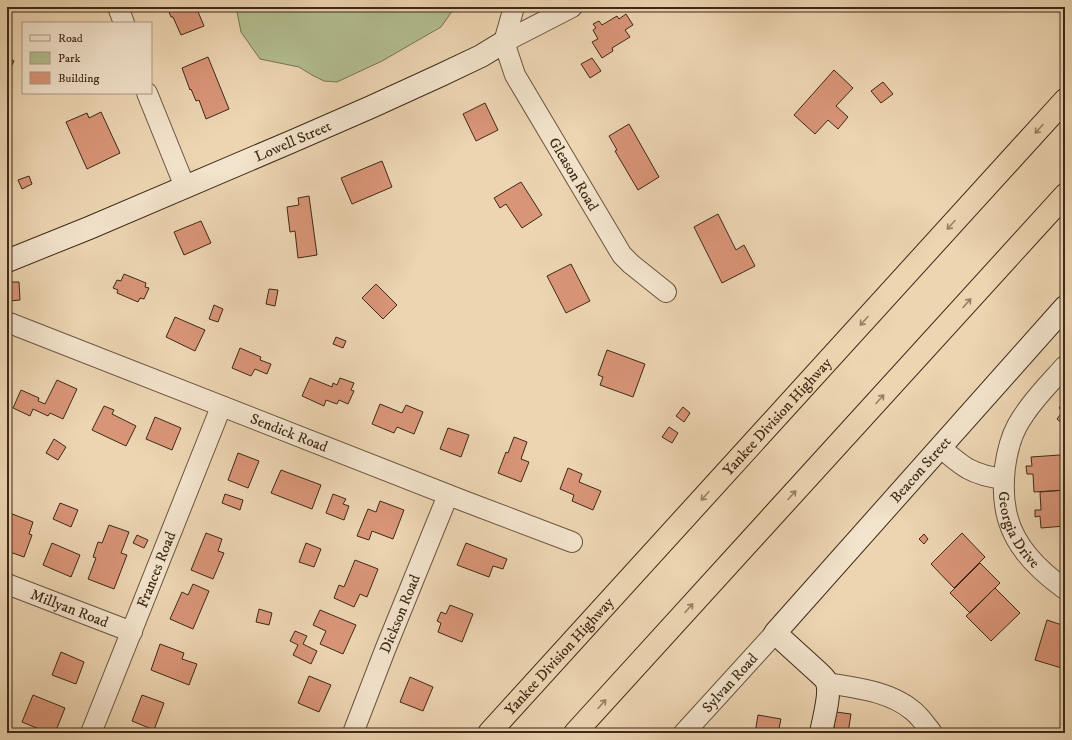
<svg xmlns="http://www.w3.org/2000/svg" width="1072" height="740" viewBox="0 0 1072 740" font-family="'IM FELL DW Pica',serif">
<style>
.green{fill:#b3be90;stroke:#787454}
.building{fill:#d99578;stroke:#3e2917}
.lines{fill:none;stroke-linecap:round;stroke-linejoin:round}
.street-casing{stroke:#6a543e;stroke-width:22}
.secondary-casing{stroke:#3e2917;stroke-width:24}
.highway-casing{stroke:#3e2917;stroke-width:24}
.street{stroke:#f3e4cd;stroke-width:20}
.secondary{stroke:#f3e4cd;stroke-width:22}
.highway{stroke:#edd5b2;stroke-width:22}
.oneway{stroke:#967f64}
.labels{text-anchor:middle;stroke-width:3;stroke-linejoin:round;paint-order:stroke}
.street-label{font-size:15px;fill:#3e2917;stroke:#f3e4cd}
</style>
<rect width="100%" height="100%" fill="#edd5b2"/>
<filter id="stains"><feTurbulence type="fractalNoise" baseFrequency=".005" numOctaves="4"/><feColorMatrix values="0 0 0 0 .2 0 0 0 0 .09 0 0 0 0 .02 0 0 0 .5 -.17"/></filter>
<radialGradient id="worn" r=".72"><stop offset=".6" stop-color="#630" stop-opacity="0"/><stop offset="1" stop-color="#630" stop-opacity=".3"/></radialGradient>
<!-- green -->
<path class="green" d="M 236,7 L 455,7 L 441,27 L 382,61 L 337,82 L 324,81 L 312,75 L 299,67 L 260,59 L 241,32 Z"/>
<!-- building -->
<path class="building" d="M 167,7 L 196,7 L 204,26 L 181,35 L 173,17 L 171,17 Z
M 626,14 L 633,25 L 625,30 L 630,37 L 612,48 L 613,51 L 602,58 L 592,42 L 598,39 L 593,30 L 596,28 L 593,24 L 599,21 L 602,25 L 617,16 L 619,19 Z
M 7,57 L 14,61 L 7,75 Z
M 208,57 L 229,109 L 206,119 L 199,100 L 196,101 L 191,89 L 190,90 L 182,68 Z
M 592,58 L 601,71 L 590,78 L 581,64 Z
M 834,70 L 853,88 L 836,106 L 848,117 L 838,129 L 828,120 L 815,134 L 794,115 Z
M 883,82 L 893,94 L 881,103 L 871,91 Z
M 485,103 L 498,130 L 476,141 L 463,114 Z
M 101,112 L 120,153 L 87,169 L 66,122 L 87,113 L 89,118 Z
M 629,124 L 659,177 L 638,190 L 615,151 L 617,150 L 609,136 Z
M 382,161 L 392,187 L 352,204 L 341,178 Z
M 29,176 L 32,184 L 22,189 L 18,180 Z
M 521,182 L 542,215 L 522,228 L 506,204 L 500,208 L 494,198 Z
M 309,196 L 317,255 L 298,258 L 295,231 L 290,232 L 287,207 L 299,205 L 298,198 Z
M 718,214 L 736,250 L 744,245 L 755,266 L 722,283 L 694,227 Z
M 201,221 L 211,243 L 184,255 L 174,232 Z
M 571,264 L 590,301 L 566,313 L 547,276 Z
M 124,274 L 146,283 L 145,287 L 149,288 L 144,299 L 140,298 L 138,302 L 117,293 L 118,290 L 113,288 L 117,280 L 121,281 Z
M 8,282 L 19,282 L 20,300 L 9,301 Z
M 376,284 L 397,305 L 383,319 L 362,298 Z
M 269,289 L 278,290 L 275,306 L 266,304 Z
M 214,305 L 223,309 L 218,322 L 209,319 Z
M 175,317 L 205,330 L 195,351 L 166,337 Z
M 336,337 L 346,341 L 343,348 L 333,344 Z
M 240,348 L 261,357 L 260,360 L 271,364 L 267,374 L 255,369 L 251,376 L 232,368 Z
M 607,350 L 645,364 L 633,397 L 600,385 L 603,377 L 598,375 Z
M 310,378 L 332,387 L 333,383 L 337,385 L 340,378 L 354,383 L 351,390 L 354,391 L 348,404 L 339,400 L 337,404 L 326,400 L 324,406 L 302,396 Z
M 57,380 L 77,389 L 63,419 L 50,413 L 48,416 L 33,409 L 30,416 L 13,408 L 21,390 L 39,398 L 38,401 L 45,404 Z
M 1064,402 L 1065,402 L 1065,426 L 1057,419 L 1063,411 L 1059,408 Z
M 380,404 L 402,413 L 406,405 L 423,412 L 414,434 L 397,427 L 394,433 L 372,424 Z
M 104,406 L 114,410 L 112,414 L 136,426 L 126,446 L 92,430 Z
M 683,407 L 690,413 L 684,422 L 676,416 Z
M 155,417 L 181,428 L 172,450 L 146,439 Z
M 669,427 L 678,433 L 672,443 L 662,437 Z
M 448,428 L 469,435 L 461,457 L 440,449 Z
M 514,437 L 527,442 L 521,459 L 529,462 L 521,482 L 498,473 L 506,452 L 508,453 Z
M 54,439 L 66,447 L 58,460 L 46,453 Z
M 238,453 L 259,461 L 248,488 L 228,480 Z
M 1060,455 L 1061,462 L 1065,462 L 1065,490 L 1034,492 L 1033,474 L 1027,474 L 1026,466 L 1032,466 L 1031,457 Z
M 568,468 L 582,474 L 579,482 L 601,491 L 593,510 L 572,501 L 574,495 L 560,489 Z
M 281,470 L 321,485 L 312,509 L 271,493 Z
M 1065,490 L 1065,526 L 1041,528 L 1040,516 L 1035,517 L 1035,510 L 1041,510 L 1040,492 Z
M 225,494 L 243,500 L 240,510 L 222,503 Z
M 333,494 L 346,499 L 343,504 L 349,506 L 344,520 L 326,513 Z
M 380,501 L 404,510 L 393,539 L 372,531 L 369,540 L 357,536 L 368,509 L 376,512 Z
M 60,503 L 78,510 L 71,527 L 53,519 Z
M 7,512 L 33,522 L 29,534 L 32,535 L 24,557 L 7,551 Z
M 109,525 L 129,532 L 121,553 L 127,555 L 114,589 L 88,579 L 96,558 L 93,557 L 98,542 L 102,543 Z
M 206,533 L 222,539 L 218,551 L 224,553 L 213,579 L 191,570 Z
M 962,533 L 985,557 L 954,588 L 931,564 Z
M 924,534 L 928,539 L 924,544 L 919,539 Z
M 137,535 L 148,540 L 144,548 L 133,543 Z
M 52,543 L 80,555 L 71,577 L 43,565 Z
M 306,543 L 321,549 L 314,567 L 299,562 Z
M 466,543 L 507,559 L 503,569 L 493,566 L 489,577 L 457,565 Z
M 355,560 L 378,569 L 367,597 L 360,594 L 354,607 L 334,598 L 339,585 L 344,587 Z
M 980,563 L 1000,583 L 970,613 L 950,593 Z
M 193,584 L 209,591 L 193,629 L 170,619 L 182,592 L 188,595 Z
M 995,588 L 1020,613 L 991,641 L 966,616 Z
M 450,605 L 473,614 L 462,642 L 438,632 L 441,623 L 437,621 L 441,612 L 446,614 Z
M 259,609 L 272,613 L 269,625 L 256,622 Z
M 320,610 L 356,625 L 343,654 L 320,644 L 326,631 L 313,625 Z
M 1047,620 L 1065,626 L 1065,669 L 1035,660 Z
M 295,631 L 307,636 L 303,644 L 317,651 L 311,664 L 293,655 L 298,645 L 290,641 Z
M 160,644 L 184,653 L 182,659 L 197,664 L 189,685 L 151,670 Z
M 61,652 L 84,662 L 76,684 L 52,675 Z
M 309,676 L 331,685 L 319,712 L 298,703 Z
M 410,677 L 433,687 L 423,711 L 400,702 Z
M 33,695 L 65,708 L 55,733 L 49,733 L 22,722 Z
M 142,695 L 164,703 L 154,730 L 132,721 Z
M 836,712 L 851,714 L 848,733 L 833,733 Z
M 758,715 L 781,719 L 778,733 L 755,733 Z"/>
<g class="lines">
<!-- street casing -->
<g class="street-casing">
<g id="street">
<path d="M 118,7 L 124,23"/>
<path id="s1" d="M 504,42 L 515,75 L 622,255 L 631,264 L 666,292"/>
<path d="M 504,42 L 572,7"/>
<path d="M 504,42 L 514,7"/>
<path d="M 147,93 L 185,187"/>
<path id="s2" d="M 7,322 L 464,501 L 572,542"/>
<path id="s3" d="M 1065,366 C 1048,385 1029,404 1017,426 C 1010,439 1007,453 1005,467 C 1003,484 1003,502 1008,519 C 1016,548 1041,572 1065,589"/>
<path d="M 940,447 C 963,467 972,475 1004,479"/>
<path id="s4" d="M 7,584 L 132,632"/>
<path d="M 827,683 C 856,688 889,691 912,710 C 920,716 926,725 932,733"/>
<path id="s5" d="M 91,733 L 221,407"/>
<path id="s6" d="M 353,733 L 385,650 L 448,495"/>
<path id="s7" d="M 684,733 L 775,633"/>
</g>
</g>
<!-- secondary casing -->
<g class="secondary-casing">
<g id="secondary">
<path id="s8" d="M 7,261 L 89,228 L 293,141 L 371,107 L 441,75 L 481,56 L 504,42"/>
<path id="s9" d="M 821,733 C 823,721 831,694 827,683 C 826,679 822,676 819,673 L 775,633 L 1065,307"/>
</g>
</g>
<!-- highway casing -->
<g class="highway-casing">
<g id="highway">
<path id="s10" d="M 489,733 L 1065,100"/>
<path d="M 575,733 L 1065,195"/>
</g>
</g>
<!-- street -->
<use href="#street" class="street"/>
<!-- secondary -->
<use href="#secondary" class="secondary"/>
<!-- highway -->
<use href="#highway" class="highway"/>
</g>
<!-- one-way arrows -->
<defs><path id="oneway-shaft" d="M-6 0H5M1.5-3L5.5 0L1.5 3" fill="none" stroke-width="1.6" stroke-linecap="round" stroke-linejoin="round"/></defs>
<g class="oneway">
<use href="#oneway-shaft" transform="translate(1039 129) rotate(132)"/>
<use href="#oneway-shaft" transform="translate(951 225) rotate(132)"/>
<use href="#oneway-shaft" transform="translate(967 303) rotate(-48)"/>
<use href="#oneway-shaft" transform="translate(864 321) rotate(132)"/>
<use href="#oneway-shaft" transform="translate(880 399) rotate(-48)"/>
<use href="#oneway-shaft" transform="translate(792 495) rotate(-48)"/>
<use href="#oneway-shaft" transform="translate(705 496) rotate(132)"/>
<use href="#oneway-shaft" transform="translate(689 608) rotate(-48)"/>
<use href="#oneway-shaft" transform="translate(602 704) rotate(-48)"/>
</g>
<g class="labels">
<!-- street labels -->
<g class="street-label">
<text dy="5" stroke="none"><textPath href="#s8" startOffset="310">Lowell Street</textPath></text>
<text dy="5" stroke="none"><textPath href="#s1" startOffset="150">Gleason Road</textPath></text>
<text dy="5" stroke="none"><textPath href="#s10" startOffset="428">Yankee Division Highway</textPath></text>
<text dy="5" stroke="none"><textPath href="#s2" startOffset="303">Sendick Road</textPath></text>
<text dy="5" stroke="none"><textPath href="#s9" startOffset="342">Beacon Street</textPath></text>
<text dy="5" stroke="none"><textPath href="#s3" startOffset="186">Georgia Drive</textPath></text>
<text dy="5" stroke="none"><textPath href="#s5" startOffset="176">Frances Road</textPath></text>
<text dy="5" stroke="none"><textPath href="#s4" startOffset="67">Millyan Road</textPath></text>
<text dy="5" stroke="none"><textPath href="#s6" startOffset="128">Dickson Road</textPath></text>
<text dy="5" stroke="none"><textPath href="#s10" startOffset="104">Yankee Division Highway</textPath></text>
<text dy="5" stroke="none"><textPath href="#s7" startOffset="68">Sylvan Road</textPath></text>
</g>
</g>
<!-- margin -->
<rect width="1072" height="740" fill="none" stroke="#edd5b2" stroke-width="24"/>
<rect x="8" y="8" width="1056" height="724" fill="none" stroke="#3e2917" stroke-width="2"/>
<rect x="12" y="12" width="1048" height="716" fill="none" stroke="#3e2917"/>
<!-- legend -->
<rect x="22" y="22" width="130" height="72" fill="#f3e4cd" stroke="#ab9984"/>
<rect x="30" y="35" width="20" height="6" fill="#f3e4cd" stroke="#ab9984"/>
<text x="58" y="42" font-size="12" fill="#3e2917">Road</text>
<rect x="30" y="52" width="20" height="12" fill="#b3be90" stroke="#ab9984"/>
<text x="58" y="62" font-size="12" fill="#3e2917">Park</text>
<rect x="30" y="72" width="20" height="12" fill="#d99578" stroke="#ab9984"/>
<text x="58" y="82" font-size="12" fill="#3e2917">Building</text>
<rect width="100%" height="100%" filter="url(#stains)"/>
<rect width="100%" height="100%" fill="url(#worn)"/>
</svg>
